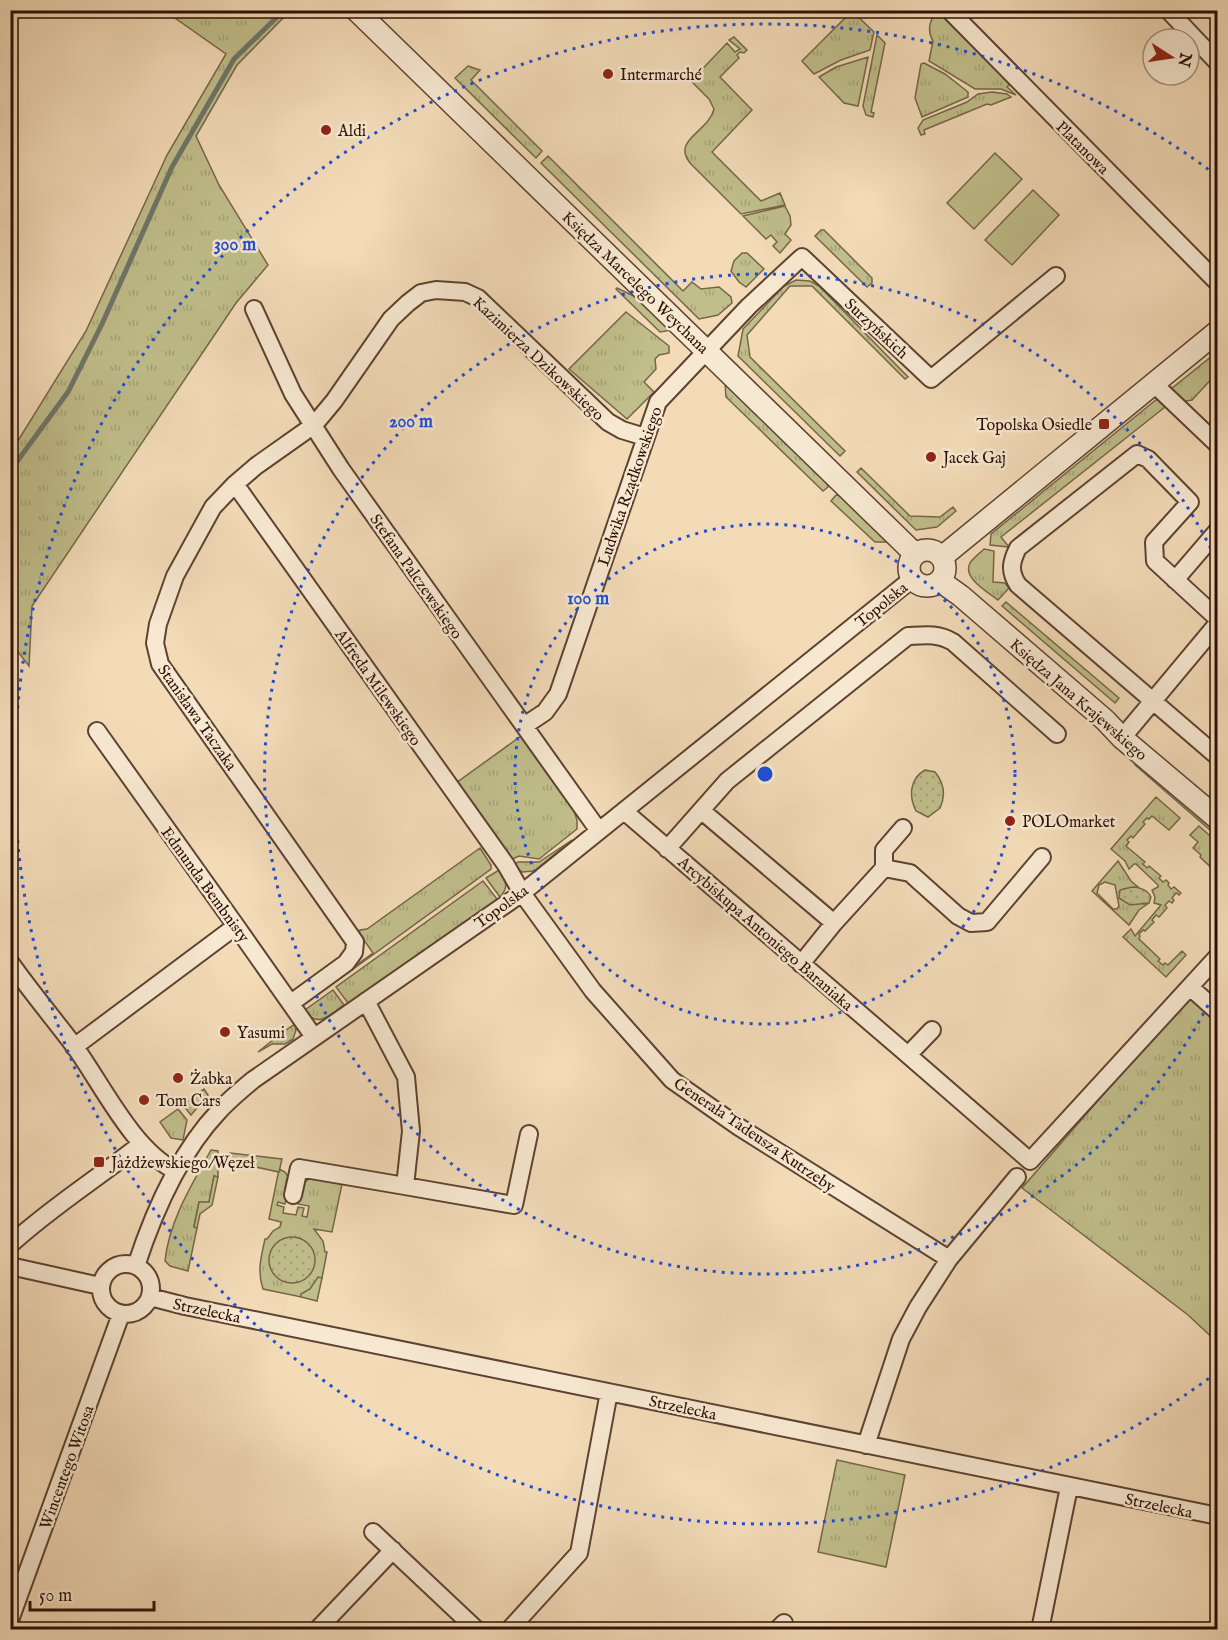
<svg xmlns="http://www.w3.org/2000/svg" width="1228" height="1640" viewBox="0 0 1228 1640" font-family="'IM FELL English',serif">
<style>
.grass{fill:url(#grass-tufts);stroke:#766648;stroke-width:1.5;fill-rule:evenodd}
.park{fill:url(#park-dots);stroke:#766648;stroke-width:1.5}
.garden{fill:#c0be8b;stroke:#766648;stroke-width:1.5}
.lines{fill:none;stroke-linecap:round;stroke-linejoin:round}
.stream{stroke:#6f766b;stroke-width:5}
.minor-casing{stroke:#5e4231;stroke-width:20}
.tertiary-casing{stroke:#5e4231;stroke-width:24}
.minor{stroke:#f7e8d1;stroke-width:16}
.tertiary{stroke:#f7e8d1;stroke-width:21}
.ring{fill:none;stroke:#1d4ed8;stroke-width:3;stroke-dasharray:3 6}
.poi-dot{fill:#8f2418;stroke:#f7e8d1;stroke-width:2}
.labels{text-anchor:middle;stroke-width:5;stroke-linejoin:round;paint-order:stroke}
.poi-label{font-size:16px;fill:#2c0f04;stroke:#f7e8d1;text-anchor:start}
.street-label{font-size:16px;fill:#2c0f04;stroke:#f7e8d1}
.centre{fill:#1d4ed8;stroke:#f7e8d1;stroke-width:3}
.ring-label{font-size:18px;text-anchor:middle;font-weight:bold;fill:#1d4ed8;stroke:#f7e8d1;stroke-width:5;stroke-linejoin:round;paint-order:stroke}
</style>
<defs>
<pattern id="grass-tufts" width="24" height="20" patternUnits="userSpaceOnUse" patternTransform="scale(1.5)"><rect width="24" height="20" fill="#c0be8b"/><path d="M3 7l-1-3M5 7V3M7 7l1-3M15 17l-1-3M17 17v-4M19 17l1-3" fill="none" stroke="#a5a276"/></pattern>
<pattern id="park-dots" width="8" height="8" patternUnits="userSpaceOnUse" patternTransform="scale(1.5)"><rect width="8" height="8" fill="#c0be8b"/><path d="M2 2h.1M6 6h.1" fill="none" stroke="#a5a276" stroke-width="1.8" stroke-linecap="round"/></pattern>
</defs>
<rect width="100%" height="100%" fill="#f3dbb8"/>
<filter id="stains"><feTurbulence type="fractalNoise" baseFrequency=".00333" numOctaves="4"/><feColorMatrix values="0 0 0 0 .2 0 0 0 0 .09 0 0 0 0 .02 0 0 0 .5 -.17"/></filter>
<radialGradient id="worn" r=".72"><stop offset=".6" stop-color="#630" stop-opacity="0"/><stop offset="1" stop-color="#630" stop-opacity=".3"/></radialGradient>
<!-- grass -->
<path class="grass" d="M 165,11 L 290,11 L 237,65 L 196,136 L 219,185 L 268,265 L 236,303 L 32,606 L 29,666 L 11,643 L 11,452 L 86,331 L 167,155 L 226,54 Z
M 852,11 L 874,32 L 870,50 L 841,60 L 814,74 L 802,61 Z
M 938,11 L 1010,84 L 1007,87 L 1016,95 L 1001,89 L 975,89 L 929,61 L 933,41 C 927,31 929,19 938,11 Z
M 877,35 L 885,43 L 871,112 L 874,113 L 873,117 L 866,115 L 863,106 Z
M 734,37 L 747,50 L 744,53 L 740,52 L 737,55 L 739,58 L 720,77 L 752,110 L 712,152 L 761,201 L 780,193 L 785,205 L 741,214 L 691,164 C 670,140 709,132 714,109 L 709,99 L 691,81 L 727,43 L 735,52 L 740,49 L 729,40 Z
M 868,57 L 858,106 L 844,103 L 819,77 L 836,67 Z
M 924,63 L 945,74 L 968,92 L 968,97 L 922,117 L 915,98 L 921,64 Z
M 468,66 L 480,70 L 471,80 L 542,151 L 536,158 L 455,78 Z
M 992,92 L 1007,94 L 1011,97 L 991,105 L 987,104 L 924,130 L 925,134 L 921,135 L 918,128 L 923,120 L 967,102 L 978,94 Z
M 548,156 L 683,291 L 692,282 L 701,289 L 719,287 L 731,297 L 732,303 L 718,315 L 699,319 L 697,317 L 541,163 Z
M 785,206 L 790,216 L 791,225 L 785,234 L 791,240 L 780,253 L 773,246 L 777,242 L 771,235 L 766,239 L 743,216 Z
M 821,230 L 824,230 L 872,278 L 872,283 L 867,287 L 815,236 Z
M 742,253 L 747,253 L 764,269 L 746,287 L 739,282 L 731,271 L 734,261 Z
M 796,280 L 810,281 L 819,286 L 908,377 L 905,379 L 812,286 L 790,286 L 747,335 L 750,357 L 845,451 L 840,456 L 738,356 L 743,329 L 784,286 Z
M 617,288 L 640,299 L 672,330 L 660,332 L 616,289 Z
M 626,312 L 669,346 L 669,353 L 659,355 L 655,359 L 656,369 L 644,382 L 654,392 L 627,419 L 569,369 Z
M 1217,352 L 1217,373 L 1192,400 L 1180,402 L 1171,389 Z
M 725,383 L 827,482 L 828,487 L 823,491 L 726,397 Z
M 1157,399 L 1165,407 L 1001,537 L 1009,547 L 990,545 L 991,534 Z
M 861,468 L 910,516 L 940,517 L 953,507 L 956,511 L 937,527 L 916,530 L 857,472 Z
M 836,495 L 841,496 L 888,542 L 875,542 L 831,501 Z
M 984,549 L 994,551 L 993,582 L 1005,583 L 1009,588 L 998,600 C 988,592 962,578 970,563 C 973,558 980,553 984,549 Z
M 1006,602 L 1119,698 L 1115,703 L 1002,606 Z
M 521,736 L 574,811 L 577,820 L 577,829 L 539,859 L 519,856 L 510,860 L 456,783 Z
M 1139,764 L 1143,765 L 1217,830 L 1217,836 L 1135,765 Z
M 1156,797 L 1180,818 L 1169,830 L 1152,816 L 1149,819 L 1147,818 L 1143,822 L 1145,824 L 1133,838 L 1131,836 L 1127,840 L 1129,842 L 1126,846 L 1145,862 L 1143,864 L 1147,868 L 1149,866 L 1161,876 L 1159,878 L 1163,882 L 1166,880 L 1169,883 L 1168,885 L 1171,889 L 1174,887 L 1181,893 L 1179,895 L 1176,893 L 1172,898 L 1174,900 L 1172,903 L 1169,901 L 1165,905 L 1167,908 L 1159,917 L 1156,915 L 1152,920 L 1154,922 L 1145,931 L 1143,930 L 1139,934 L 1140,936 L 1139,939 L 1160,959 L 1158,961 L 1163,965 L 1165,963 L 1168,965 L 1182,951 L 1186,955 L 1166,977 L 1123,937 L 1131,929 L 1135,936 L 1161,905 L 1154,903 L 1155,897 L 1152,890 L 1158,887 L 1158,885 L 1136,864 L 1134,864 L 1129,869 L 1125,861 L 1111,849 Z
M 1199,826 L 1217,842 L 1217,873 L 1200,857 L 1201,855 L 1193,848 L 1198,842 L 1190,835 Z
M 572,840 L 534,871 L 522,872 L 514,865 L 518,862 L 539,862 Z
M 480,848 L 491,865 L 491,869 L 305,1004 L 306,1001 L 373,953 L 359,933 L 360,930 L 367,929 Z
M 1118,861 L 1131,881 L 1138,887 L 1123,889 L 1119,892 L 1144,904 L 1149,903 L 1139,910 L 1129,925 L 1092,891 ZM 1105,882 L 1115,885 L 1119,906 L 1117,909 L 1113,909 L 1097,893 L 1099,885 Z
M 499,870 C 505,880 510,887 500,897 L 486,878 Z
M 483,881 L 497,899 L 348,1003 L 336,987 Z
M 333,990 L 344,1005 C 330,1014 317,1030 305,1010 Z
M 1189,996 L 1217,1022 L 1217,1342 L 1188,1315 L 1022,1188 Z
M 295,1024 L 296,1030 L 293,1039 L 285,1044 L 272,1044 L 258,1052 L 280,1034 Z
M 204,1089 L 208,1095 L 191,1115 L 183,1105 Z
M 178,1109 L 187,1120 L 183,1140 L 171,1138 L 160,1122 Z
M 211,1150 L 218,1151 L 218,1177 L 214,1176 L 209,1203 L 199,1202 L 194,1226 L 197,1228 L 188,1271 L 170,1266 L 165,1261 C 169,1221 192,1184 211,1150 Z
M 279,1169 L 285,1172 L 289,1178 L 287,1178 L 285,1189 L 288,1190 L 285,1204 L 278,1202 L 277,1205 L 284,1207 L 283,1213 L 296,1215 L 298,1207 L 304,1208 L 302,1216 L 307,1217 L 309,1206 L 298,1204 L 303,1184 L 310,1178 L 336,1180 L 336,1183 L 342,1184 L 332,1232 L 314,1229 L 323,1241 L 325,1252 L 327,1252 L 322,1278 L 318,1278 L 310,1289 L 302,1294 L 301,1297 L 263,1289 C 257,1271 261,1257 265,1239 L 267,1239 L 273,1231 L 280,1227 L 281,1222 L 269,1219 Z
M 837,1460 L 905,1475 L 886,1567 L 818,1552 Z"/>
<!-- park -->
<path class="park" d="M 925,770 L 935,772 C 944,783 946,795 940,808 L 928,817 L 916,811 C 909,797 909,779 925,770 Z
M 1132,887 C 1139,887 1148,890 1151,897 L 1149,903 L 1130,905 L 1119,898 L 1120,890 Z
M269 1260a23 23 0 1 1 46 0a23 23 0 1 1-46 0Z"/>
<!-- garden -->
<path class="garden" d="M 995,153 L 1022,179 L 974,229 L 947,203 Z
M 1033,190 L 1059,215 L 1012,265 L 985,240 Z
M 230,1153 L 282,1159 L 279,1172 L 228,1161 Z
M 214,1176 L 218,1177 L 212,1205 L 200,1214 L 197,1228 L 194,1227 L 199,1202 L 209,1202 Z
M 318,1277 L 322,1278 L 317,1301 L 301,1297 L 301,1294 L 310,1289 Z"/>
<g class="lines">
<!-- stream -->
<path class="stream" d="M 10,471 L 68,392 L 102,324 L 172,167 L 234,59 L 284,10"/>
<!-- minor casing -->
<g class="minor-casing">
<path id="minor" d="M 949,10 L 1218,283
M 1168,10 L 1218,63
M 254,309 L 293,394 L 341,469 L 599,831
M 1153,383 L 1218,445
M 235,484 L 506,865 L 522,893 L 593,991 L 672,1080 L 739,1127 L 949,1259
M 1175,580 L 1218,530
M 1218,619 L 1155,561 L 1154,542 L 1190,502 L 1148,459 L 1137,454 L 1018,548 C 1011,562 1009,571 1018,585 L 1218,757
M 524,726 L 545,712 L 558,694 L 658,402 L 749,306 L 802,257 L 931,379 L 1056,276
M 97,731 L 236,926 L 314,1037
M 1122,738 L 1218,623
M 624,811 L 908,1055 L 932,1030
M 702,811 L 834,923
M 667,849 L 727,781 L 908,636 C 925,635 938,633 953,642 L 1057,734
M 884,868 L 910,873 L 958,916 L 971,923 L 987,922 L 1042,857
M 10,962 C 31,992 54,1019 75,1047 C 103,1086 133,1150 176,1171
M 801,964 L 834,923 L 884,868 L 884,850 L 903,828
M 1190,987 L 1218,1012
M 366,1001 L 406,1077 L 411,1131 L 405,1186 L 514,1205 L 529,1134
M 291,1003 L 346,963 L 354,952 L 355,942 L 160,664 L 155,643 L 158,624 L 175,576 L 213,507 L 235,484 L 256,466 L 314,425 L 334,401 L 391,319 L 408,303 L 421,293 L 436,290 L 465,292 L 478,298 L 608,422 L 622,430 L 645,437
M 74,1047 L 236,926
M 908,1055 L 1030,1161 L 1218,956
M 293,1195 L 299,1168 L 405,1186
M 10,1245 C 50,1208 98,1178 141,1144
M101 1289a25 25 0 1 1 50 0a25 25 0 1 1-50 0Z
M 10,1266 L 100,1286
M 136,1266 C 154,1211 179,1153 219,1111 C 229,1100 241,1090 253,1080 L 522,893 L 912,579
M 150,1297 L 185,1306 L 1218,1516
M 866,1445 L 901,1339 L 918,1307 L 949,1259 L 1017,1177
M 373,1532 L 477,1630
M 10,1620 L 121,1314
M 317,1630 L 393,1550
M 509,1630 L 579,1553 L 609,1392
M 777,1630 L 784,1623
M 1040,1630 L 1069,1487"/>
</g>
<!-- tertiary casing -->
<g class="tertiary-casing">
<path id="tertiary" d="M 356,10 L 915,554
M909 568a18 18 0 1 1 36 0a18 18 0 1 1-36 0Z
M 942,557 L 1218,331
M 940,581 L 961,596 L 1105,720 L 1122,738 L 1218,819"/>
</g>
<!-- minor -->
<use href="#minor" class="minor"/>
<!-- tertiary -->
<use href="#tertiary" class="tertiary"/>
</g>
<!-- distance rings -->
<g class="ring">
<circle cx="765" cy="774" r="250"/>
<path d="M1216 989A500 500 0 1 1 1216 559"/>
<path d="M1216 1373A750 750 0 1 1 1216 175"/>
</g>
<!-- markers -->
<g class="poi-dot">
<circle cx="608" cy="74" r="6"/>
<circle cx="326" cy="130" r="6"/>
<rect x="1098" y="418" width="12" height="12" rx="3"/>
<circle cx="931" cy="457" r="6"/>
<circle cx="1010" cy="821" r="6"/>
<circle cx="225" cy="1032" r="6"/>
<circle cx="178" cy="1078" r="6"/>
<circle cx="144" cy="1100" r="6"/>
<rect x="93" y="1156" width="12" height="12" rx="3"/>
</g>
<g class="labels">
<!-- poi labels -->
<g class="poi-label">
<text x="620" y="80">Intermarché</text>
<text x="338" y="136">Aldi</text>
<text x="1092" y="430" text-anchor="end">Topolska Osiedle</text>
<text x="943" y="463">Jacek Gaj</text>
<text x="1022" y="827">POLOmarket</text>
<text x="237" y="1038">Yasumi</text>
<text x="190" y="1084">Żabka</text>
<text x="156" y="1106">Tom Cars</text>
<text x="111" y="1168">Jażdżewskiego/Węzeł</text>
</g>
<!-- street labels -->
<g class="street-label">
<text transform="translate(1083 147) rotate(45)" y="6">Platanowa</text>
<text transform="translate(636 282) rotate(44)" y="6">Księdza Marcelego Weychana</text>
<text transform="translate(877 328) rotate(43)" y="6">Surzyńskich</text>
<text transform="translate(539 358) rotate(43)" y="6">Kazimierza Dzikowskiego</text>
<text transform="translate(629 486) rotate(-71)" y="6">Ludwika Rządkowskiego</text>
<text transform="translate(417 576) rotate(55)" y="6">Stefana Palczewskiego</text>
<text transform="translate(881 604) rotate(-39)" y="6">Topolska</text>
<text transform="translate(379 687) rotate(55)" y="6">Alfreda Milewskiego</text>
<text transform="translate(1079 699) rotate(41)" y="6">Księdza Jana Krajewskiego</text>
<text transform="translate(198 717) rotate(55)" y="6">Stanisława Taczaka</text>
<text transform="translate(206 884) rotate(54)" y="6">Edmunda Bembnisty</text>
<text transform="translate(501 906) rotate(-36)" y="6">Topolska</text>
<text transform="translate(766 933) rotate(41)" y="6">Arcybiskupa Antoniego Baraniaka</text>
<text transform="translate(755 1134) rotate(34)" y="6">Generała Tadeusza Kutrzeby</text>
<text transform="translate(207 1310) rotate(12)" y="6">Strzelecka</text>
<text transform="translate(683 1407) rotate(12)" y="6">Strzelecka</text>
<text transform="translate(66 1467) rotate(-70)" y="6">Wincentego Witosa</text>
<text transform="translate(1159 1505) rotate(12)" y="6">Strzelecka</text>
</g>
</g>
<circle cx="765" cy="774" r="9" class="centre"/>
<g class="ring-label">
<text x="235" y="250">300 m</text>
<text x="411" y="427">200 m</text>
<text x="588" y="604">100 m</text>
</g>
<!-- margin -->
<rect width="1228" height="1640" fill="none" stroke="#f3dbb8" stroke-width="36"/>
<rect x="12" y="12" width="1204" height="1616" fill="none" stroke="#2c0f04" stroke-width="3"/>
<rect x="18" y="18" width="1192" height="1604" fill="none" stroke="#2c0f04" stroke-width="1.5"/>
<!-- north arrow -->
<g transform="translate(1171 57) rotate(102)"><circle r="28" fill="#f7e8d1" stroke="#a6917f" stroke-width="1.5"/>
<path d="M0-4.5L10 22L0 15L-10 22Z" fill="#8f2418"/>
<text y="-9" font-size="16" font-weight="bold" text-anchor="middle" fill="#2c0f04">N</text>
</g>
<!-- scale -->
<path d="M30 1601v9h124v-9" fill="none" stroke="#2c0f04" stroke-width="3"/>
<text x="39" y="1601" font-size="18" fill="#2c0f04" stroke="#f7e8d1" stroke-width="4.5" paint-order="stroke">50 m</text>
<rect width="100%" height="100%" filter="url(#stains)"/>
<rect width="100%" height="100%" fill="url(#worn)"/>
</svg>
